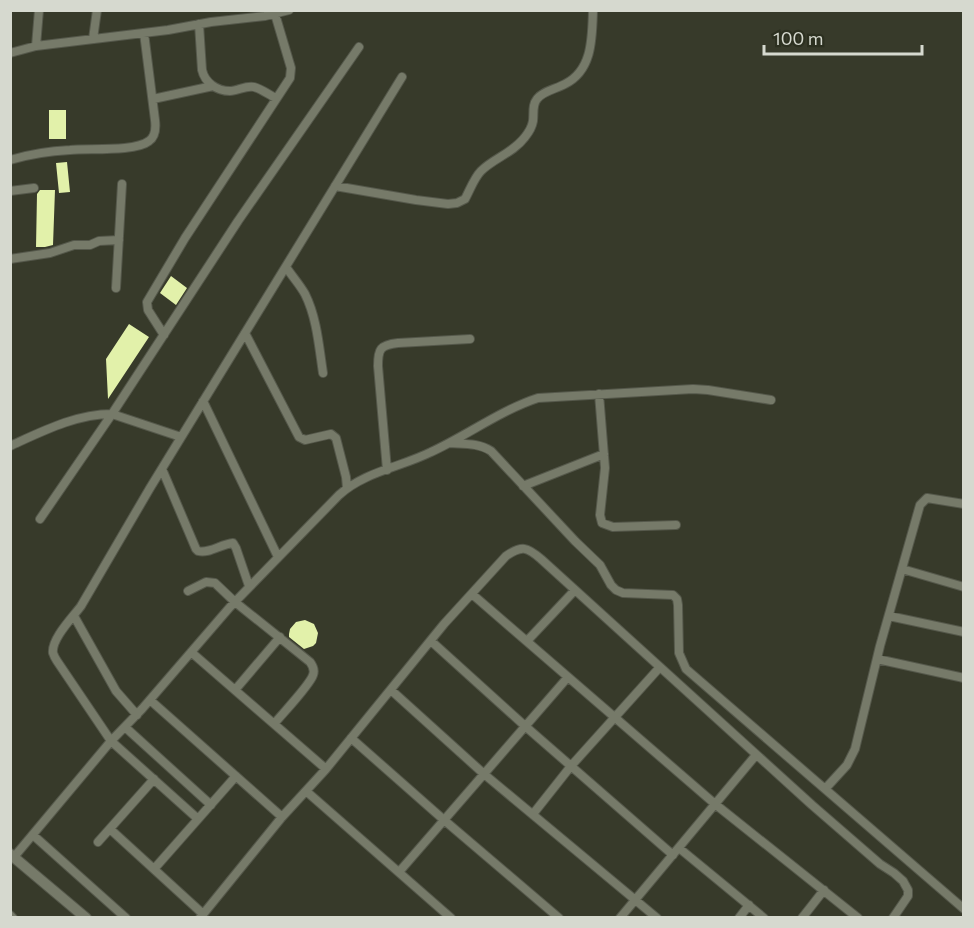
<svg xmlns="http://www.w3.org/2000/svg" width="974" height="928" viewBox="0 0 974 928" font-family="Commissioner,sans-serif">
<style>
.building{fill:#e2f1aa}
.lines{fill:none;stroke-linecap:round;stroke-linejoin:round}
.minor-casing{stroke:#55584b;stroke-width:10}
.tertiary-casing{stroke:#55584b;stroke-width:12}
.minor{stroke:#767a69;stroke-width:8}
.tertiary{stroke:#767a69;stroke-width:10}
</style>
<rect width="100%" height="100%" fill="#373a2a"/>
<!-- building -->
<path class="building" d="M 49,110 L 66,110 L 66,139 L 49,139 Z
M 67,162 L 70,192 L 59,193 L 56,163 Z
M 40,190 L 55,190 L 53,245 L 45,247 L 36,247 L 37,194 Z
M 171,276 L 187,288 L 176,305 L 160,293 Z
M 129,324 L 149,337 L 108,399 L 106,359 Z
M 305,620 L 314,624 L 318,633 L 316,643 L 313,646 L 304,649 L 289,637 L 289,634 L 290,629 L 296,622 Z"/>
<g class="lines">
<!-- minor casing -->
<g class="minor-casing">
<path id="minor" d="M 199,24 L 202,70 C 205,83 217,91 230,91 C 238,91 246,85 254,87 C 262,89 269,95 276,98
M 93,39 L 97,10
M 36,46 L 39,10
M 10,53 L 36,46 L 168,30 L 211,22 L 265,16 L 289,10
M 153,99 L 213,86
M 10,160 C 30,154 50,151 70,150 C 89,148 135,152 149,141 C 156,136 156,128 155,120 L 144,33
M 335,186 L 416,200 L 448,204 L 457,203 L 465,199 C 470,190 474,178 481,171 C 494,158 513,153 525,137 C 529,132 532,127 533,121 C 534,113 532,105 537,99 C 543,91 556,89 565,84 C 593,70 592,37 593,10
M 10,191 L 34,188
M 10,259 L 50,253 L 74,245 L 90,245 L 99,241 L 119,240
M 286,267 C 292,276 300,285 305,294 C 317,318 319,347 323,373
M 116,288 L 122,184
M 245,333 L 299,437 L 305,440 L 331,434 L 336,438 L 346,477 L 347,488
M 164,335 L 148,310 L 147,302 L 185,238 L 290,78 L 291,68 L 275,14
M 599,394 L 605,468 L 600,515 L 602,523 L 613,527 L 676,525
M 203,401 L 278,557
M 450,443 C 464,444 479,443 491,451 L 575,541 L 600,565 L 611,585 L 616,590 L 623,593 L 673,595 L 677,599 L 678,605 L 679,653 L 686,669 L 964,909
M 10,446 C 43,431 76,414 112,414 L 181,437
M 162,469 L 196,549 L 198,551 C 209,554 221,544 233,543 L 236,548 L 249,586
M 387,470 L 378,366 C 378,349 380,345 398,343 L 470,339
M 523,486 L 604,454
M 40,519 L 112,414 L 238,221 L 359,47
M 902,569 L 964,587
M 188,591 L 206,582 L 215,583 L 235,602 L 310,662 C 313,666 315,670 313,675 C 310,685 282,714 274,724
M 472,594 L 715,804 L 858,918
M 74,616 L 116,691 L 137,715
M 889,616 L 964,632
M 431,641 L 525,726 L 673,855
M 527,641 L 575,590
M 191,652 L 326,769
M 877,659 L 964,678
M 235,690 L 280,637
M 391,690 L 484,774 L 657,918
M 150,700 L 282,817
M 125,727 L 211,805
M 351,738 L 444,820 L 559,918
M 825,789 L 847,765 L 855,749 L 880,646 L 920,505 L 927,498 L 964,504
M 306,791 L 451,918
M 533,814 L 571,766 L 660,667
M 198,819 L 111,741 L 57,661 C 55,658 54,656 53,653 C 51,639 73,617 81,606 L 150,488 L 402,77
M 110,829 L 203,914
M 33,835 L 126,918
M 98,842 L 154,779
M 679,848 L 764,918
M 14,857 L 111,741 L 142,709 L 230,607 L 339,495 C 364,472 401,467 431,452 C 466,436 501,410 538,398 L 693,389 L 708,390 L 771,400
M 154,869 L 236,776
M 399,872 L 568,677
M 10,915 L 13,918
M 200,918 L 282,817 L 326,769 L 444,624 L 506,556 C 522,545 527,547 541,559 L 812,805 L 880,864 L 894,873 L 903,881 L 908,890 L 908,896 L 893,918
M 620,918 L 756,755
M 739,918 L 749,905
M 802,918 L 824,890"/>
</g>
<!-- tertiary casing -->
<g class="tertiary-casing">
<path id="tertiary" d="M 10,854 L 86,918"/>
</g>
<!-- minor -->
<use href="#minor" class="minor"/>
<!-- tertiary -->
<use href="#tertiary" class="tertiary"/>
</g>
<!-- border -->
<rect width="974" height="928" fill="none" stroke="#d6d9cf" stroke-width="24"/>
<!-- scale -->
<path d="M764 45v9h158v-9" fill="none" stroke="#d6d9cf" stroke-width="3"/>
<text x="773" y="45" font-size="18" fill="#d6d9cf" stroke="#2c3020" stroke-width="4.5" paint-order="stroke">100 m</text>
</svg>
